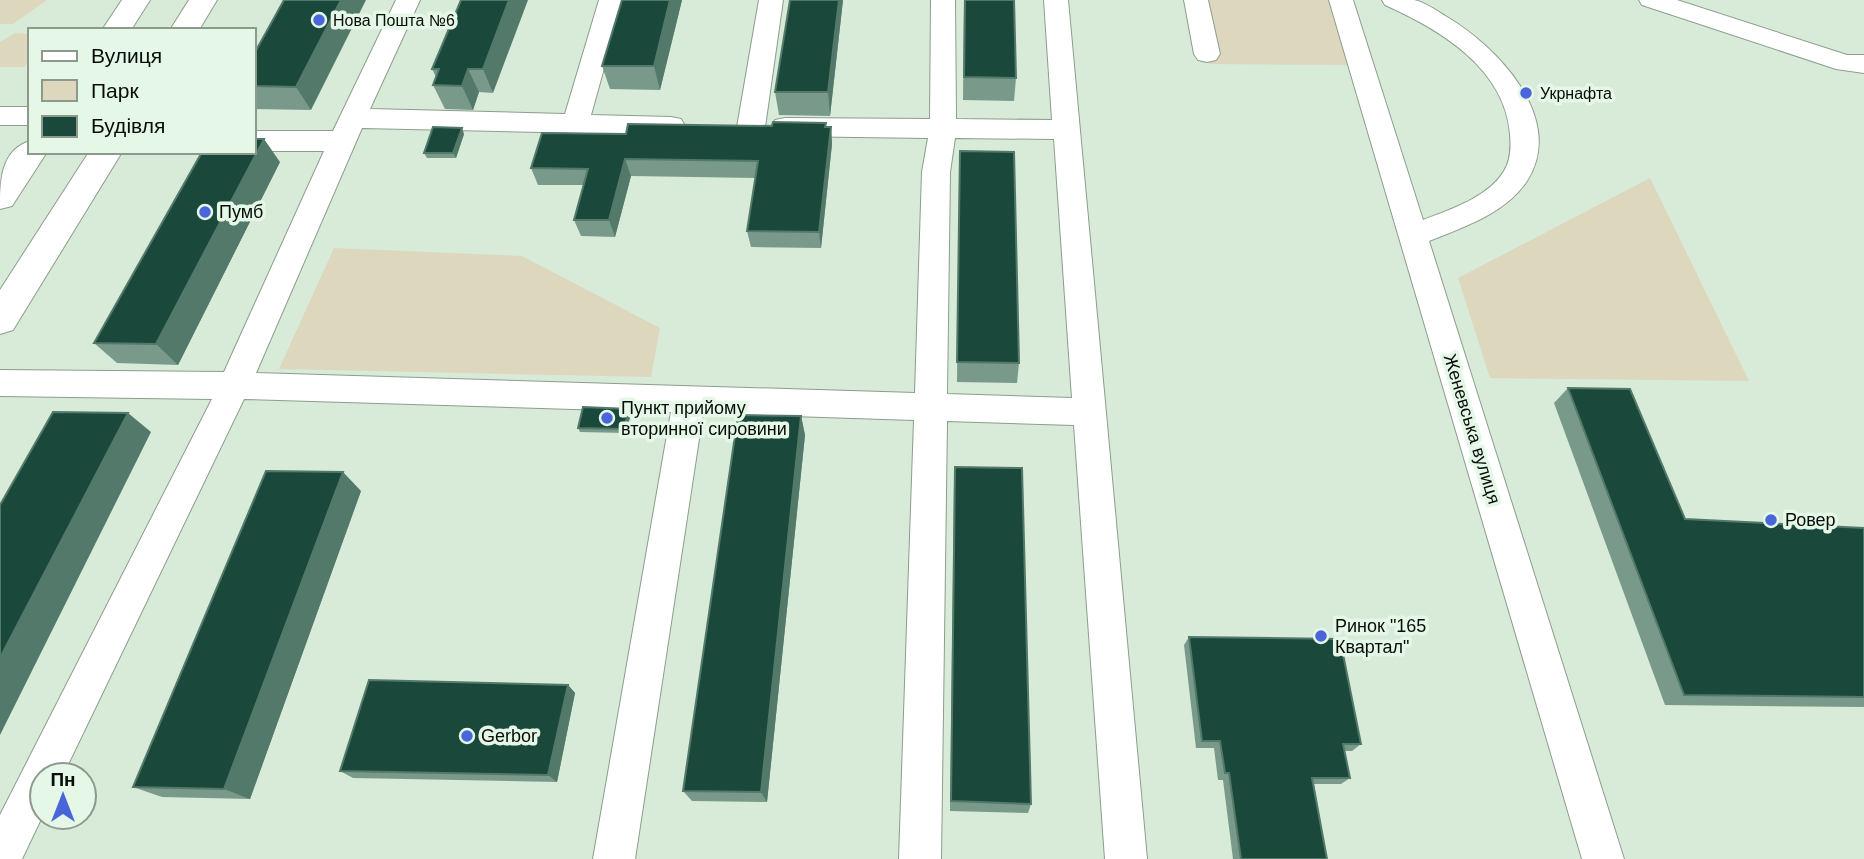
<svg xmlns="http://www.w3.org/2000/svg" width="1864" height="859" viewBox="0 0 1864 859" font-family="Helvetica,sans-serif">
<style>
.green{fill:#ddd8bd}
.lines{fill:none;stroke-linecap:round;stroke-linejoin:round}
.minor-casing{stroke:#8c9d8d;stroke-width:2}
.major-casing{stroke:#8c9d8d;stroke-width:2}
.minor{fill:#fff;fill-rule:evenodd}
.major{fill:#fff;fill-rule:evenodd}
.wall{fill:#799a8a}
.shaded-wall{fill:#53796a}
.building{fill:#1a493b;stroke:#53796a;stroke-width:2}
.poi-dot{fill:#4866d9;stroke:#e5f7e6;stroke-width:2.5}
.labels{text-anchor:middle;stroke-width:7;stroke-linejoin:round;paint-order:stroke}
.far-poi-label{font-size:16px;fill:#080d08;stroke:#e5f7e6;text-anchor:start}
.poi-label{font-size:18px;fill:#080d08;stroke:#e5f7e6;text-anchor:start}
.street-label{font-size:18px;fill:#080d08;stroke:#e5f7e6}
</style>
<rect width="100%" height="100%" fill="#d8ead8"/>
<!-- green -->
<path class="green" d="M 0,0 L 47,0 L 13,24 L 0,24 Z
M 1196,0 L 1341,0 L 1360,65 L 1209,64 Z
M 15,33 L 30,34 L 30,60 L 24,67 L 0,67 L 0,42 Z
M 1650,178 L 1749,381 L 1490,378 L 1458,278 Z
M 334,248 L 522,256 L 660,328 L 651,377 L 279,369 Z"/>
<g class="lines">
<!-- minor casing -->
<g class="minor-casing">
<path id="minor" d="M 396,0 L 420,0 L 370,109 L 565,114 L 599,0 L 623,0 L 591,115 L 671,117 L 681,119 L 685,126 L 681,133 L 671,135 L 362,128 L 256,373 L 915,393 L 922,172 L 928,138 L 785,136 L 775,134 L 771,127 L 775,120 L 785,118 L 930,119 L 931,0 L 955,0 L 956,119 L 1052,120 L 1044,0 L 1068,0 L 1147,859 L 1105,859 L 1074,425 L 947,421 L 941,859 L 899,859 L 914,420 L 703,413 L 635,859 L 593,859 L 671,412 L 244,399 L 63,775 L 42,775 L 42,817 L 22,859 L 0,859 L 0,815 L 212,399 L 0,396 L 0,370 L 224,372 L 324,151 L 254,151 L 254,131 L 333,131 ZM 955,138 L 1054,139 L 1072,398 L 947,394 L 950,172 Z
M 759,0 L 783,0 L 765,127 L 761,134 L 751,136 L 741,134 L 737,127 Z
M 1184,0 L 1208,0 L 1220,54 L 1216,60 L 1207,62 L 1198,60 L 1194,54 Z
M 1329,0 L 1353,0 L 1423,220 C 1449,210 1489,197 1504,171 C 1511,160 1511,146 1510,134 C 1505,68 1439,29 1385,5 L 1382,0 C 1392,0 1404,0 1414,0 C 1425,2 1437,11 1447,17 C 1496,46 1567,118 1527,181 C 1506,213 1464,227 1429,241 L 1624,859 L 1582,859 Z
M 1639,0 L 1677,0 L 1847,55 L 1864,55 L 1864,73 L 1836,69 L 1642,5 Z
M 0,107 L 30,107 L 30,125 L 0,125 Z"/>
</g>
<!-- major casing -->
<g class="major-casing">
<path id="major" d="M 122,0 L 150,0 L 131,30 L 102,30 Z
M 189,0 L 217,0 L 199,30 L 170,30 Z
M 30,141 L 30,152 L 47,152 L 12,206 L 0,209 C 0,183 0,150 30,141 Z
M 89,152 L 122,152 L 13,330 L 0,334 L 0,290 Z"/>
</g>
<!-- minor -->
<use href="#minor" class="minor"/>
<!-- major -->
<use href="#major" class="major"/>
</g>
<!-- wall -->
<path class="wall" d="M 284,0 L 311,110 L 254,109 L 254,54 Z
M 461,0 L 493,93 L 479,92 L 473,110 L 445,109 L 433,85 L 436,77 L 432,69 Z
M 622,0 L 682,0 L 660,90 L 610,89 L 602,66 Z
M 843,0 L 830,116 L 779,115 L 775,92 Z
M 964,0 L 1016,78 L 1014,101 L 963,100 Z
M 826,123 L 826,127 L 831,127 L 832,144 L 821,248 L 751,247 L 747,231 L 756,178 L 631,176 L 615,237 L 581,236 L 574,220 L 584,185 L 538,185 L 531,168 L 626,134 Z
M 464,134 L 456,158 L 427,158 L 424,153 Z
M 280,162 L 178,365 L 117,363 L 94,343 Z
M 959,174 L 1019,363 L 1017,383 L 957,382 Z
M 1568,388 L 1685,519 L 1864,528 L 1864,707 L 1665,705 L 1554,403 Z
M 629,409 L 631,413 L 626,433 L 580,432 L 578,428 Z
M 801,416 L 805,435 L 767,802 L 692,801 L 683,791 Z
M 954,485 L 1031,804 L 1028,813 L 950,811 Z
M 361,491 L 250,799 L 162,797 L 133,787 Z
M 1189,637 L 1361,744 L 1352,751 L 1344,751 L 1350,778 L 1341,784 L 1314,784 L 1327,859 L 1233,859 L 1223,780 L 1218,780 L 1214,748 L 1196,748 L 1184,645 Z
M 568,685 L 575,693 L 557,782 L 353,778 L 340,771 Z"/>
<!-- shaded-wall -->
<path class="shaded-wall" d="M 341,0 L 366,0 L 311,110 L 296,87 Z
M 509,0 L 528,0 L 493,93 L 483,69 Z
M 670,0 L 682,0 L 660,90 L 654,66 Z
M 839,0 L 843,0 L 830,116 L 828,92 Z
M 468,69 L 479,92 L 473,110 L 462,86 Z
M 831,127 L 832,144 L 821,248 L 819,232 Z
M 462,128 L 464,134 L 456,158 L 453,153 Z
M 264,139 L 280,162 L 178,365 L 156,344 Z
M 625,159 L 631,176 L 615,237 L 609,220 Z
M 629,409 L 631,413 L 626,433 L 624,429 Z
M 128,413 L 151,432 L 0,735 L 0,658 Z
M 801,416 L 805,435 L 767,802 L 761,792 Z
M 343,472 L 361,491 L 250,799 L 224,789 Z
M 568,685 L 575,693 L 557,782 L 548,775 Z"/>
<!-- building -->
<path class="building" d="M 284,0 L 341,0 L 296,87 L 254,86 L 254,54 Z
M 461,0 L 509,0 L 483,69 L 468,69 L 462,86 L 433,85 L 439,69 L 432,69 Z
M 622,0 L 670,0 L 654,66 L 602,66 Z
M 790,0 L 839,0 L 828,92 L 775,92 Z
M 965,0 L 1014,0 L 1016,78 L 964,77 Z
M 773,122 L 826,123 L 825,127 L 831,127 L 819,232 L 747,231 L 758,161 L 625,159 L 609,220 L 574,220 L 588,169 L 531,168 L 542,133 L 626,134 L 628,124 L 772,126 Z
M 433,127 L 462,128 L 453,153 L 424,153 Z
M 254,139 L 264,139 L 156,344 L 94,343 L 202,152 L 254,152 Z
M 960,151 L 1014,152 L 1019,363 L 957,362 Z
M 1568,388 L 1630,389 L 1685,519 L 1864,528 L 1864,697 L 1684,695 Z
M 583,407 L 629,409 L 624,429 L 578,428 Z
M 53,412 L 128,413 L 0,658 L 0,505 Z
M 738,415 L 801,416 L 761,792 L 683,791 Z
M 955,467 L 1022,468 L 1031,804 L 951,801 Z
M 266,471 L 343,472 L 224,789 L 133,787 Z
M 1189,637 L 1340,639 L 1361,744 L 1343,744 L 1350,778 L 1312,778 L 1327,859 L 1241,859 L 1229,773 L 1225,773 L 1220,741 L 1202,741 Z
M 369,680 L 568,685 L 548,775 L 340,771 Z"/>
<!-- markers -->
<g class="poi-dot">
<circle cx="319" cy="20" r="7"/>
<circle cx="1526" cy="93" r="7"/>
<circle cx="205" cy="212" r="7"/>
<circle cx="607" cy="418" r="7"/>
<circle cx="1771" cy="520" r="7"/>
<circle cx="1321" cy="636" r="7"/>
<circle cx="467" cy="736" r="7"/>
</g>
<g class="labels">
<!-- far-poi labels -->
<g class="far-poi-label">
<text x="333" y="26">Нова Пошта №6</text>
<text x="1540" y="99">Укрнафта</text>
</g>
<!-- poi labels -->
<g class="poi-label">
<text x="219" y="218">Пумб</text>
<text x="621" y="414">Пункт прийому<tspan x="621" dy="21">вторинної сировини</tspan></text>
<text x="1785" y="526">Ровер</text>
<text x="1335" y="632">Ринок "165<tspan x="1335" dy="21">Квартал"</tspan></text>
<text x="481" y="742">Gerbor</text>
</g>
<!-- street labels -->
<g class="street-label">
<text transform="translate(1472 429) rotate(73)" y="6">Женевська вулиця</text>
</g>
</g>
<!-- legend -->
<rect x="28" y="28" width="228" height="126" fill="#e5f7e6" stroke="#8d998d" stroke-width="2"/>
<rect x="42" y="51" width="35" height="10" fill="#ffffff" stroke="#8d998d" stroke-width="2"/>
<text x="91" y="63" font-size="21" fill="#080d08">Вулиця</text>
<rect x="42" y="80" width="35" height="21" fill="#ddd8bd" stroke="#8d998d" stroke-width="2"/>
<text x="91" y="98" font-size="21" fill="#080d08">Парк</text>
<rect x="42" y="116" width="35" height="21" fill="#1a493b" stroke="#8d998d" stroke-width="2"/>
<text x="91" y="133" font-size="21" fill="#080d08">Будівля</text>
<!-- north arrow -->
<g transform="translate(63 796)"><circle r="33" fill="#e5f7e6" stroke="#8d998d" stroke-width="2"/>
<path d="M0-5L12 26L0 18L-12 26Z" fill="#4866d9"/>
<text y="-10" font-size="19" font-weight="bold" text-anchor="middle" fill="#080d08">Пн</text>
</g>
</svg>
